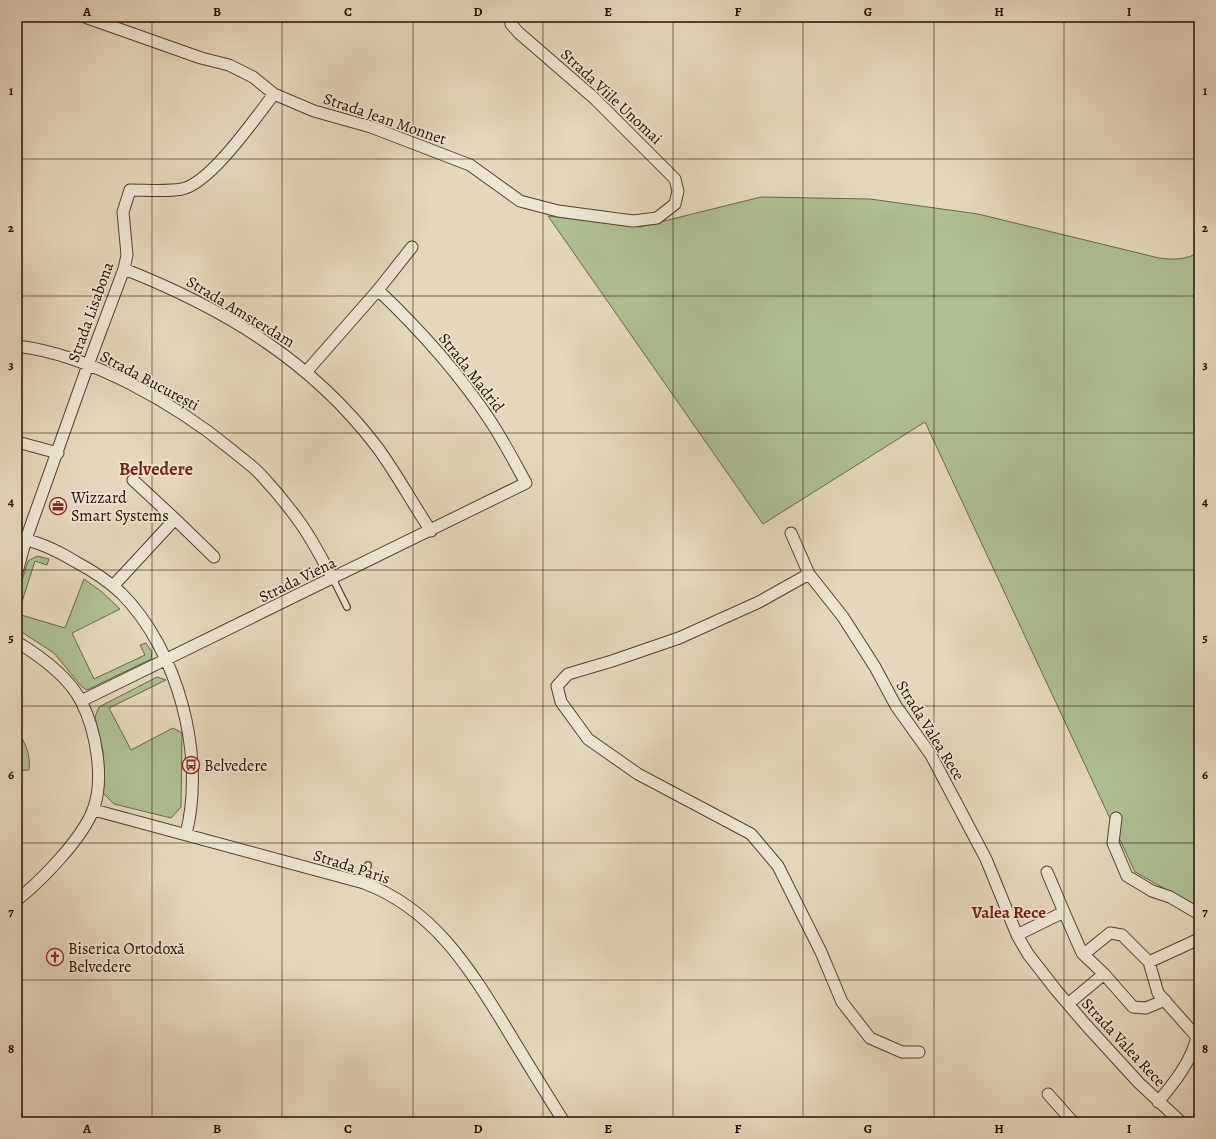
<svg xmlns="http://www.w3.org/2000/svg" width="1216" height="1139" viewBox="0 0 1216 1139" font-family="Alegreya,serif">
<style>
.green{fill:#afbf95;stroke:#6a674c}
.lines{fill:none;stroke-linecap:round;stroke-linejoin:round}
.service-casing{stroke:#554131;stroke-width:8}
.minor-casing{stroke:#554131;stroke-width:13}
.service{stroke:#ede5d4;stroke-width:5.5}
.minor{stroke:#ede5d4;stroke-width:11}
.grid{fill:none;stroke:#250f02;stroke-width:1;stroke-opacity:0.55}
.labels{text-anchor:middle;stroke-width:3.5;stroke-linejoin:round;paint-order:stroke}
.street-label{font-size:16px;fill:#250f02;stroke:#ede5d4}
.poi-label{font-size:16px;fill:#250f02;stroke:#ede5d4;text-anchor:start}
.neighbourhood-label{font-size:17px;font-weight:bold;fill:#7a1f14;stroke:#ede5d4}
.quarter-label{font-size:18px;font-weight:bold;fill:#7a1f14;stroke:#ede5d4}
.neatline{fill:none;stroke:#250f02;stroke-width:1.5}
.grid-label{font-size:13px;text-anchor:middle;font-weight:bold;fill:#250f02}
</style>
<rect width="100%" height="100%" fill="#e4d7bd"/>
<filter id="stains"><feTurbulence type="fractalNoise" baseFrequency=".005" numOctaves="4"/><feColorMatrix values="0 0 0 0 .2 0 0 0 0 .09 0 0 0 0 .02 0 0 0 .5 -.17"/></filter>
<radialGradient id="worn" r=".72"><stop offset=".6" stop-color="#630" stop-opacity="0"/><stop offset="1" stop-color="#630" stop-opacity=".3"/></radialGradient>
<!-- green -->
<path class="green" d="M 761,197 L 870,199 L 978,214 L 1159,258 C 1174,260 1186,260 1199,252 L 1199,908 L 1135,872 L 925,422 L 763,524 L 548,216 L 640,227 Z
M 37,556 L 49,559 L 47,565 L 35,561 L 18,614 L 65,628 L 84,579 L 102,592 L 120,609 L 72,633 L 94,679 L 145,655 L 140,645 L 146,643 L 152,652 L 151,659 L 87,690 L 82,687 L 54,653 L 17,629 L 17,597 L 28,561 Z
M 157,677 L 166,680 L 109,708 L 131,750 L 173,728 L 182,733 L 181,807 L 171,818 L 114,804 L 103,793 L 103,751 L 95,717 L 99,707 Z
M 17,730 C 25,742 31,755 29,770 L 17,771 Z"/>
<g class="lines">
<!-- service casing -->
<g class="service-casing">
<path id="service" d="M 333,579 L 347,607
M 364,883 L 368,865"/>
</g>
<!-- minor casing -->
<g class="minor-casing">
<path id="minor" d="M 85,17 L 201,58 L 229,65 L 253,77 L 274,94 L 314,111 L 371,127 L 470,165 L 520,201 L 558,211 L 633,221 L 657,218 L 675,204 L 678,191 L 675,179 L 594,98 L 519,33 L 511,24 L 510,17
M 124,269 C 223,308 311,360 377,447 C 397,474 412,503 431,531
M 17,346 C 91,355 176,404 233,451 C 242,459 253,466 261,475 C 275,490 289,507 301,524 C 313,541 323,561 333,579
M 307,371 L 378,290 L 412,247
M 17,442 L 58,453
M 133,480 L 175,519
M 791,533 L 809,574 L 843,617 L 875,667 L 896,706 L 931,755 L 986,859 L 1017,935 L 1028,954 L 1056,990 L 1086,1025 L 1139,1083 L 1181,1122
M 17,538 C 37,541 58,551 76,562 C 91,570 108,581 121,593 C 178,650 206,755 186,834
M 17,572 L 26,539 L 88,365 L 124,269 L 127,255 L 123,212 L 130,190 C 147,190 165,192 182,189 C 211,183 256,117 274,94
M 809,574 L 759,602 L 679,638 L 612,661 L 568,674 L 557,686 L 561,702 L 588,739 L 638,774 L 751,834 L 778,866 L 821,952 L 842,1002 L 870,1038 L 902,1052 L 919,1052
M 113,586 L 175,519 L 214,557
M 17,642 C 40,656 68,676 81,701 C 96,730 105,780 93,810 C 82,839 41,881 17,900
M 81,701 L 526,483 C 515,463 504,442 491,422 C 459,373 420,330 378,290
M 94,810 L 364,883 C 433,909 468,966 505,1026 C 524,1058 544,1090 564,1122
M 1116,818 L 1113,843 L 1127,876 L 1152,891 L 1170,897 L 1199,914
M 1047,872 L 1064,912
M 1017,935 L 1064,912 L 1082,953 L 1104,974
M 1082,953 L 1089,950 L 1110,933 L 1122,935 L 1149,962 L 1158,993 L 1197,1037 C 1191,1062 1174,1083 1158,1102
M 1149,962 L 1199,939
M 1068,1004 L 1104,974 L 1133,1007 L 1146,1008 L 1165,1000
M 1048,1094 L 1073,1122"/>
</g>
<!-- service -->
<use href="#service" class="service"/>
<!-- minor -->
<use href="#minor" class="minor"/>
</g>
<!-- grid -->
<path class="grid" d="M 152,17 L 152,1122M 282,17 L 282,1122M 413,17 L 413,1122M 543,17 L 543,1122M 673,17 L 673,1122M 803,17 L 803,1122M 934,17 L 934,1122M 1064,17 L 1064,1122M 17,159 L 1199,159M 17,296 L 1199,296M 17,433 L 1199,433M 17,570 L 1199,570M 17,706 L 1199,706M 17,843 L 1199,843M 17,980 L 1199,980"/>
<!-- icons -->
<defs>
<g id="office-ring" transform="scale(0.9)"><circle r="9.5" fill="#ede5d4" stroke="#8f2418" stroke-width="1.5"/><path d="M-6-3h4V-5.5h4V-3h4V5H-6ZM-1-4.5V-3h2v-1.5ZM-6 0V1H6V0Z" fill="#8f2418"/></g>
<g id="bus-ring" transform="scale(0.9)"><circle r="9.5" fill="#ede5d4" stroke="#8f2418" stroke-width="1.5"/><path d="M-5-6H5V4H4V6H2V4H-2V6H-4V4H-5ZM-3.5-4V0h7V-4ZM-3.5 1.2v1.5H-2V1.2ZM2 1.2v1.5H3.5V1.2Z" fill="#8f2418"/></g>
<g id="church-ring" transform="scale(0.9)"><circle r="9.5" fill="#ede5d4" stroke="#8f2418" stroke-width="1.5"/><path d="M-1.2-6h2.4v3.5h3.3v2.4h-3.3V6h-2.4V-.1h-3.3v-2.4h3.3Z" fill="#8f2418"/></g>
</defs>
<g fill-rule="evenodd">
<use href="#office-ring" x="58" y="506"/>
<use href="#bus-ring" x="191" y="765"/>
<use href="#church-ring" x="55" y="957"/>
</g>
<g class="labels">
<!-- street labels -->
<g class="street-label">
<text transform="translate(612 96) rotate(43)" y="6">Strada Viile Unomai</text>
<text transform="translate(385 118) rotate(19)" y="6">Strada Jean Monnet</text>
<text transform="translate(241 311) rotate(31)" y="6">Strada Amsterdam</text>
<text transform="translate(90 312) rotate(-70)" y="6">Strada Lisabona</text>
<text transform="translate(472 372) rotate(52)" y="6">Strada Madrid</text>
<text transform="translate(150 380) rotate(28)" y="6">Strada București</text>
<text transform="translate(297 579) rotate(-26)" y="6">Strada Viena</text>
<text transform="translate(931 730) rotate(58)" y="6">Strada Valea Rece</text>
<text transform="translate(352 866) rotate(18)" y="6">Strada Paris</text>
<text transform="translate(1124 1042) rotate(47)" y="6">Strada Valea Rece</text>
</g>
<!-- poi labels -->
<g class="poi-label">
<text x="71" y="503">Wizzard<tspan x="71" dy="18">Smart Systems</tspan></text>
<text x="204" y="771">Belvedere</text>
<text x="68" y="954">Biserica Ortodoxă<tspan x="68" dy="18">Belvedere</tspan></text>
</g>
<!-- neighbourhood labels -->
<g class="neighbourhood-label">
<text x="1009" y="918">Valea Rece</text>
</g>
<!-- quarter labels -->
<g class="quarter-label">
<text x="156" y="475">Belvedere</text>
</g>
</g>
<!-- margin -->
<rect width="1216" height="1139" fill="none" stroke="#e4d7bd" stroke-width="44"/>
<rect x="22" y="22" width="1172" height="1095" class="neatline"/>
<g class="grid-label">
<text x="87" y="16">A</text>
<text x="217" y="16">B</text>
<text x="348" y="16">C</text>
<text x="478" y="16">D</text>
<text x="608" y="16">E</text>
<text x="738" y="16">F</text>
<text x="868" y="16">G</text>
<text x="999" y="16">H</text>
<text x="1129" y="16">I</text>
<text x="11" y="95">1</text>
<text x="1205" y="95">1</text>
<text x="11" y="232">2</text>
<text x="1205" y="232">2</text>
<text x="11" y="369">3</text>
<text x="1205" y="369">3</text>
<text x="11" y="506">4</text>
<text x="1205" y="506">4</text>
<text x="11" y="642">5</text>
<text x="1205" y="642">5</text>
<text x="11" y="779">6</text>
<text x="1205" y="779">6</text>
<text x="11" y="916">7</text>
<text x="1205" y="916">7</text>
<text x="11" y="1053">8</text>
<text x="1205" y="1053">8</text>
<text x="87" y="1133">A</text>
<text x="217" y="1133">B</text>
<text x="348" y="1133">C</text>
<text x="478" y="1133">D</text>
<text x="608" y="1133">E</text>
<text x="738" y="1133">F</text>
<text x="868" y="1133">G</text>
<text x="999" y="1133">H</text>
<text x="1129" y="1133">I</text>
</g>
<rect width="100%" height="100%" filter="url(#stains)"/>
<rect width="100%" height="100%" fill="url(#worn)"/>
</svg>
